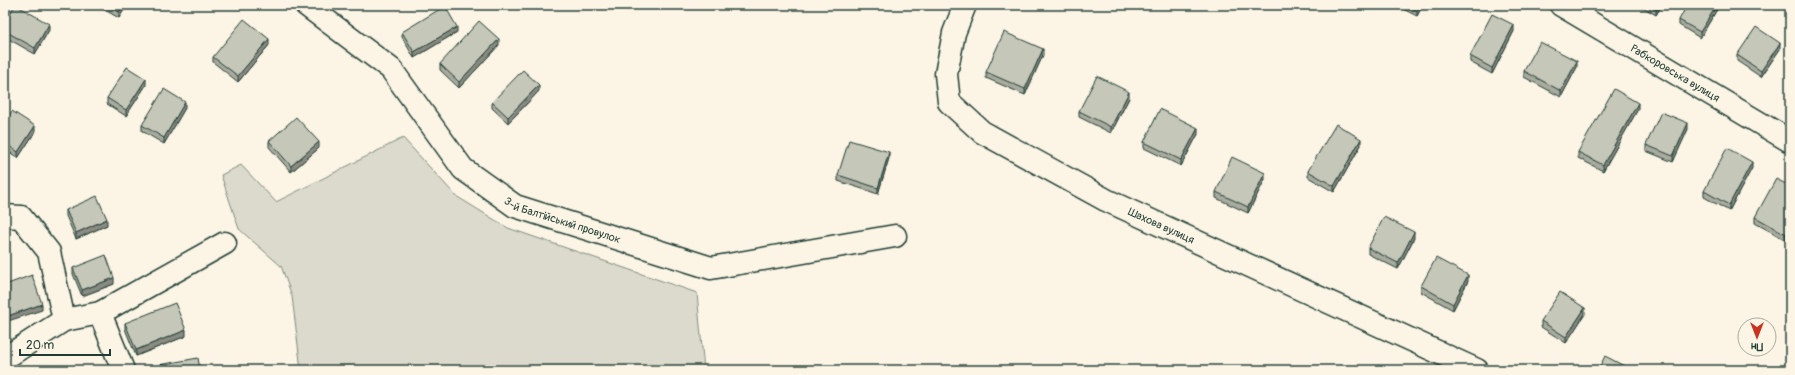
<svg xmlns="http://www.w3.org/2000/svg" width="1795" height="375" viewBox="0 0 1795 375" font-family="Pangolin,sans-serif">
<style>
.green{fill:#dcdacc;stroke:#7e8c80}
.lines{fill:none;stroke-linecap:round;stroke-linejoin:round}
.minor-casing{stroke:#1f3d34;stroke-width:25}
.minor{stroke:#fcf5e5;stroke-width:22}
.wall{fill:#a9ab9f;stroke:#1f3d34}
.shaded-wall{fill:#8a8b82;stroke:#1f3d34}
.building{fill:#c5c7b9;stroke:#1f3d34}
.labels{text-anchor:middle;stroke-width:3;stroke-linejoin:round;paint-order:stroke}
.street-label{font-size:11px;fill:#1f3d34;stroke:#fcf5e5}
</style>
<rect width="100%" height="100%" fill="#fcf5e5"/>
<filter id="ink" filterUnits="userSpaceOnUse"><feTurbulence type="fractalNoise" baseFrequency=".025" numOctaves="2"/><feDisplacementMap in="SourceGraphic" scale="8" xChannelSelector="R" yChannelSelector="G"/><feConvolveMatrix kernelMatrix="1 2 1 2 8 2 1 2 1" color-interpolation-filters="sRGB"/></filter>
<g filter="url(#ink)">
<!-- green -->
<path class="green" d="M 403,138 L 456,196 L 508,228 L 697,293 L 704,370 L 301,370 L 292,296 L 281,266 L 239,229 L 221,175 L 241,165 L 276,202 Z"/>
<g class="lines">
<!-- minor casing -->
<g class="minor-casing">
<g id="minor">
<path id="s1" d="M 306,5 L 391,69 L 463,169 L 515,206 L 711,268 L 895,236"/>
<path id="s2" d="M 965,5 L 954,33 L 946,74 L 949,102 L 982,132 L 1106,200 L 1477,370"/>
<path id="s3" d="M 1561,5 L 1790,141"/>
<path d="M 5,216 L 21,217 L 49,252 L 64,320"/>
<path d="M 100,313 L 123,370"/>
<path d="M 5,358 L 64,320 L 100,313 L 225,243"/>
</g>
</g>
<!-- minor -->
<use href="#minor" class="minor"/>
</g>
<!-- wall -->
<path class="wall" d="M 96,5 L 127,5 L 119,18 Z
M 1395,5 L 1423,5 L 1417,16 Z
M 1639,5 L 1662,5 L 1656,15 Z
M 1719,5 L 1719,6 L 1700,38 L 1679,25 L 1679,20 Z
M 5,23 L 49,30 L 35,54 L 5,37 Z
M 1514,31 L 1492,74 L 1470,62 L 1470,56 Z
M 402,32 L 457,32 L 414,58 L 402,37 Z
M 269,45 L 238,82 L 213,62 L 213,57 Z
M 499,45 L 459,88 L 440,70 L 440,64 Z
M 1780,49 L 1761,77 L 1737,61 L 1737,55 Z
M 1043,55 L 1025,95 L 986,78 L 986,72 Z
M 1577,67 L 1561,97 L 1524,77 L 1524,71 Z
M 146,85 L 126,116 L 107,104 L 107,98 Z
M 539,91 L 508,123 L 492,108 L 492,102 Z
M 1129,98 L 1111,133 L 1079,117 L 1079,111 Z
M 185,108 L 164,144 L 142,131 L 142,125 Z
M 1638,109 L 1603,171 L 1578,158 L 1578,152 Z
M 5,122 L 35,132 L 18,158 L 5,149 Z
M 1688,129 L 1673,162 L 1646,151 L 1646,145 Z
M 1198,134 L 1181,166 L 1144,148 L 1144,142 Z
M 269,141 L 319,148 L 291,172 L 269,147 Z
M 1361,145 L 1334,192 L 1308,177 L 1308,171 Z
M 889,158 L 878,194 L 838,181 L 838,175 Z
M 1752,168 L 1729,211 L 1704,197 L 1704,191 Z
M 1265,179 L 1248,213 L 1216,198 L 1216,192 Z
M 1790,186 L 1790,233 L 1786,240 L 1755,223 L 1755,217 Z
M 66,210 L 107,225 L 76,239 L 66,216 Z
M 1414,238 L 1398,269 L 1368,254 L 1368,248 Z
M 73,268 L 114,284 L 82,296 L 73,274 Z
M 1468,281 L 1453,310 L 1421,292 L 1421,286 Z
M 1585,314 L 1566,343 L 1541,327 L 1541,321 Z
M 125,323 L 186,336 L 136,356 L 125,329 Z"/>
<!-- shaded-wall -->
<path class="shaded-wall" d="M 123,5 L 127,5 L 119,18 L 119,12 Z
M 1420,5 L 1423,5 L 1417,16 L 1417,11 Z
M 1658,5 L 1662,5 L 1656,15 L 1656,9 Z
M 1717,5 L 1719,5 L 1719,6 L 1700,38 L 1700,32 Z
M 49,24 L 49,30 L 35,54 L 35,48 Z
M 1514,25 L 1514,31 L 1492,74 L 1492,68 Z
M 457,27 L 457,32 L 414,58 L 414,52 Z
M 269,39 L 269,45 L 238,82 L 238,76 Z
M 499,39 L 499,45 L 459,88 L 459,82 Z
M 1780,43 L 1780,49 L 1761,77 L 1761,71 Z
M 1043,49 L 1043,55 L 1025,95 L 1025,89 Z
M 1577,61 L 1577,67 L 1561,97 L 1561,91 Z
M 146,79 L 146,85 L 126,116 L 126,110 Z
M 539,85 L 539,91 L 508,123 L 508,117 Z
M 1129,92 L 1129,98 L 1111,133 L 1111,127 Z
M 185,102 L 185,108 L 164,144 L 164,138 Z
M 1638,103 L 1638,109 L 1603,171 L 1603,165 Z
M 1688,123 L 1688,129 L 1673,162 L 1673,156 Z
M 35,126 L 35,132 L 18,158 L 18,152 Z
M 1198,128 L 1198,134 L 1181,166 L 1181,160 Z
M 1361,139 L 1361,145 L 1334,192 L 1334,186 Z
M 319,142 L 319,148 L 291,172 L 291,166 Z
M 889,152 L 889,158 L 878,194 L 878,188 Z
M 1752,162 L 1752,168 L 1729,211 L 1729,205 Z
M 1265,173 L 1265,179 L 1248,213 L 1248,207 Z
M 107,219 L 107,225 L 76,239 L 76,233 Z
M 1790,227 L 1790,233 L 1786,240 L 1786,234 Z
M 1414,232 L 1414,238 L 1398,269 L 1398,263 Z
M 1468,275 L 1468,281 L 1453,310 L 1453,304 Z
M 114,278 L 114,284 L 82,296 L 82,290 Z
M 42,304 L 42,310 L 5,322 L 5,317 Z
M 1585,308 L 1585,314 L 1566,343 L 1566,337 Z
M 186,330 L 186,336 L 136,356 L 136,350 Z"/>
<!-- building -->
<path class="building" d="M 15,5 L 16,5 L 49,24 L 35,48 L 5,31 L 5,23 Z
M 107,5 L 123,5 L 119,12 Z
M 1407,5 L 1420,5 L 1417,11 Z
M 1649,5 L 1658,5 L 1656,9 Z
M 1687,5 L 1717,5 L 1700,32 L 1679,20 Z
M 445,6 L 457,27 L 414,52 L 402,32 Z
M 1492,14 L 1514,25 L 1492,68 L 1470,56 Z
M 244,19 L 269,39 L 238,76 L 213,57 Z
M 479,21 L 499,39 L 459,82 L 440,64 Z
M 1756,27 L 1780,43 L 1761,71 L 1737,55 Z
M 1004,32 L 1043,49 L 1025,89 L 986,72 Z
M 1540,42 L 1577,61 L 1561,91 L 1524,71 Z
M 127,67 L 146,79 L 126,110 L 107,98 Z
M 523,70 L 539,85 L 508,117 L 492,102 Z
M 1097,76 L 1129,92 L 1111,127 L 1079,111 Z
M 164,89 L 185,102 L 164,138 L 142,125 Z
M 1614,89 L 1638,103 L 1603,165 L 1578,152 Z
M 1160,109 L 1198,128 L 1181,160 L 1144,142 Z
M 12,111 L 35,126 L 18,152 L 5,143 L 5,122 Z
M 1661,112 L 1688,123 L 1673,156 L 1646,145 Z
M 296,117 L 319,142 L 291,166 L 269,141 Z
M 1336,124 L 1361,139 L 1334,186 L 1308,171 Z
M 849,140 L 889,152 L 878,188 L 838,175 Z
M 1727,148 L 1752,162 L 1729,205 L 1704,191 Z
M 1232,157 L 1265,173 L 1248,207 L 1216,192 Z
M 1776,179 L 1790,186 L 1790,227 L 1786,234 L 1755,217 Z
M 97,196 L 107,219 L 76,233 L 66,210 Z
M 1384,217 L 1414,232 L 1398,263 L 1368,248 Z
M 106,255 L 114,278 L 82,290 L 73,268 Z
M 1436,258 L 1468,275 L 1453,304 L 1421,286 Z
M 32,275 L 42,304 L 5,317 L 5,285 Z
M 1560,292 L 1585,308 L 1566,337 L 1541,321 Z
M 175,303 L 186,330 L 136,350 L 125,323 Z
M 1605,356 L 1632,370 L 1598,370 Z
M 198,358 L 200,370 L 154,370 L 153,366 Z"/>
</g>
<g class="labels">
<!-- street labels -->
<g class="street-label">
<text dy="4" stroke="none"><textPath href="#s3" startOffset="133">Рабкоровська вулиця</textPath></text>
<text dy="4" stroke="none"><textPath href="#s1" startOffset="343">3-й Балтійський провулок</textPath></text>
<text dy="4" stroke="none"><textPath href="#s2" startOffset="347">Шахова вулиця</textPath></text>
</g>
</g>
<!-- margin -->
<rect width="1795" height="375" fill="none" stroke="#fcf5e5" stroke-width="20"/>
<rect x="10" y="10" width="1775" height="355" fill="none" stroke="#1f3d34" stroke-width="1.5" filter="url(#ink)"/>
<!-- north arrow -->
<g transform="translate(1757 337) rotate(180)"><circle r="19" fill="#fcf5e5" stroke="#a4ab9e"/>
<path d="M0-3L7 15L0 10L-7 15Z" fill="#c8321e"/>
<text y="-6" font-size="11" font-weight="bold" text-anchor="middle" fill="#1f3d34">Пн</text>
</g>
<!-- scale -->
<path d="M20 349v6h90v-6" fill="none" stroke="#1f3d34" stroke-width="2"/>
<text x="26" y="349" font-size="12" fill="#1f3d34" stroke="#fcf5e5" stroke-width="3" paint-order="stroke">20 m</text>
</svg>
